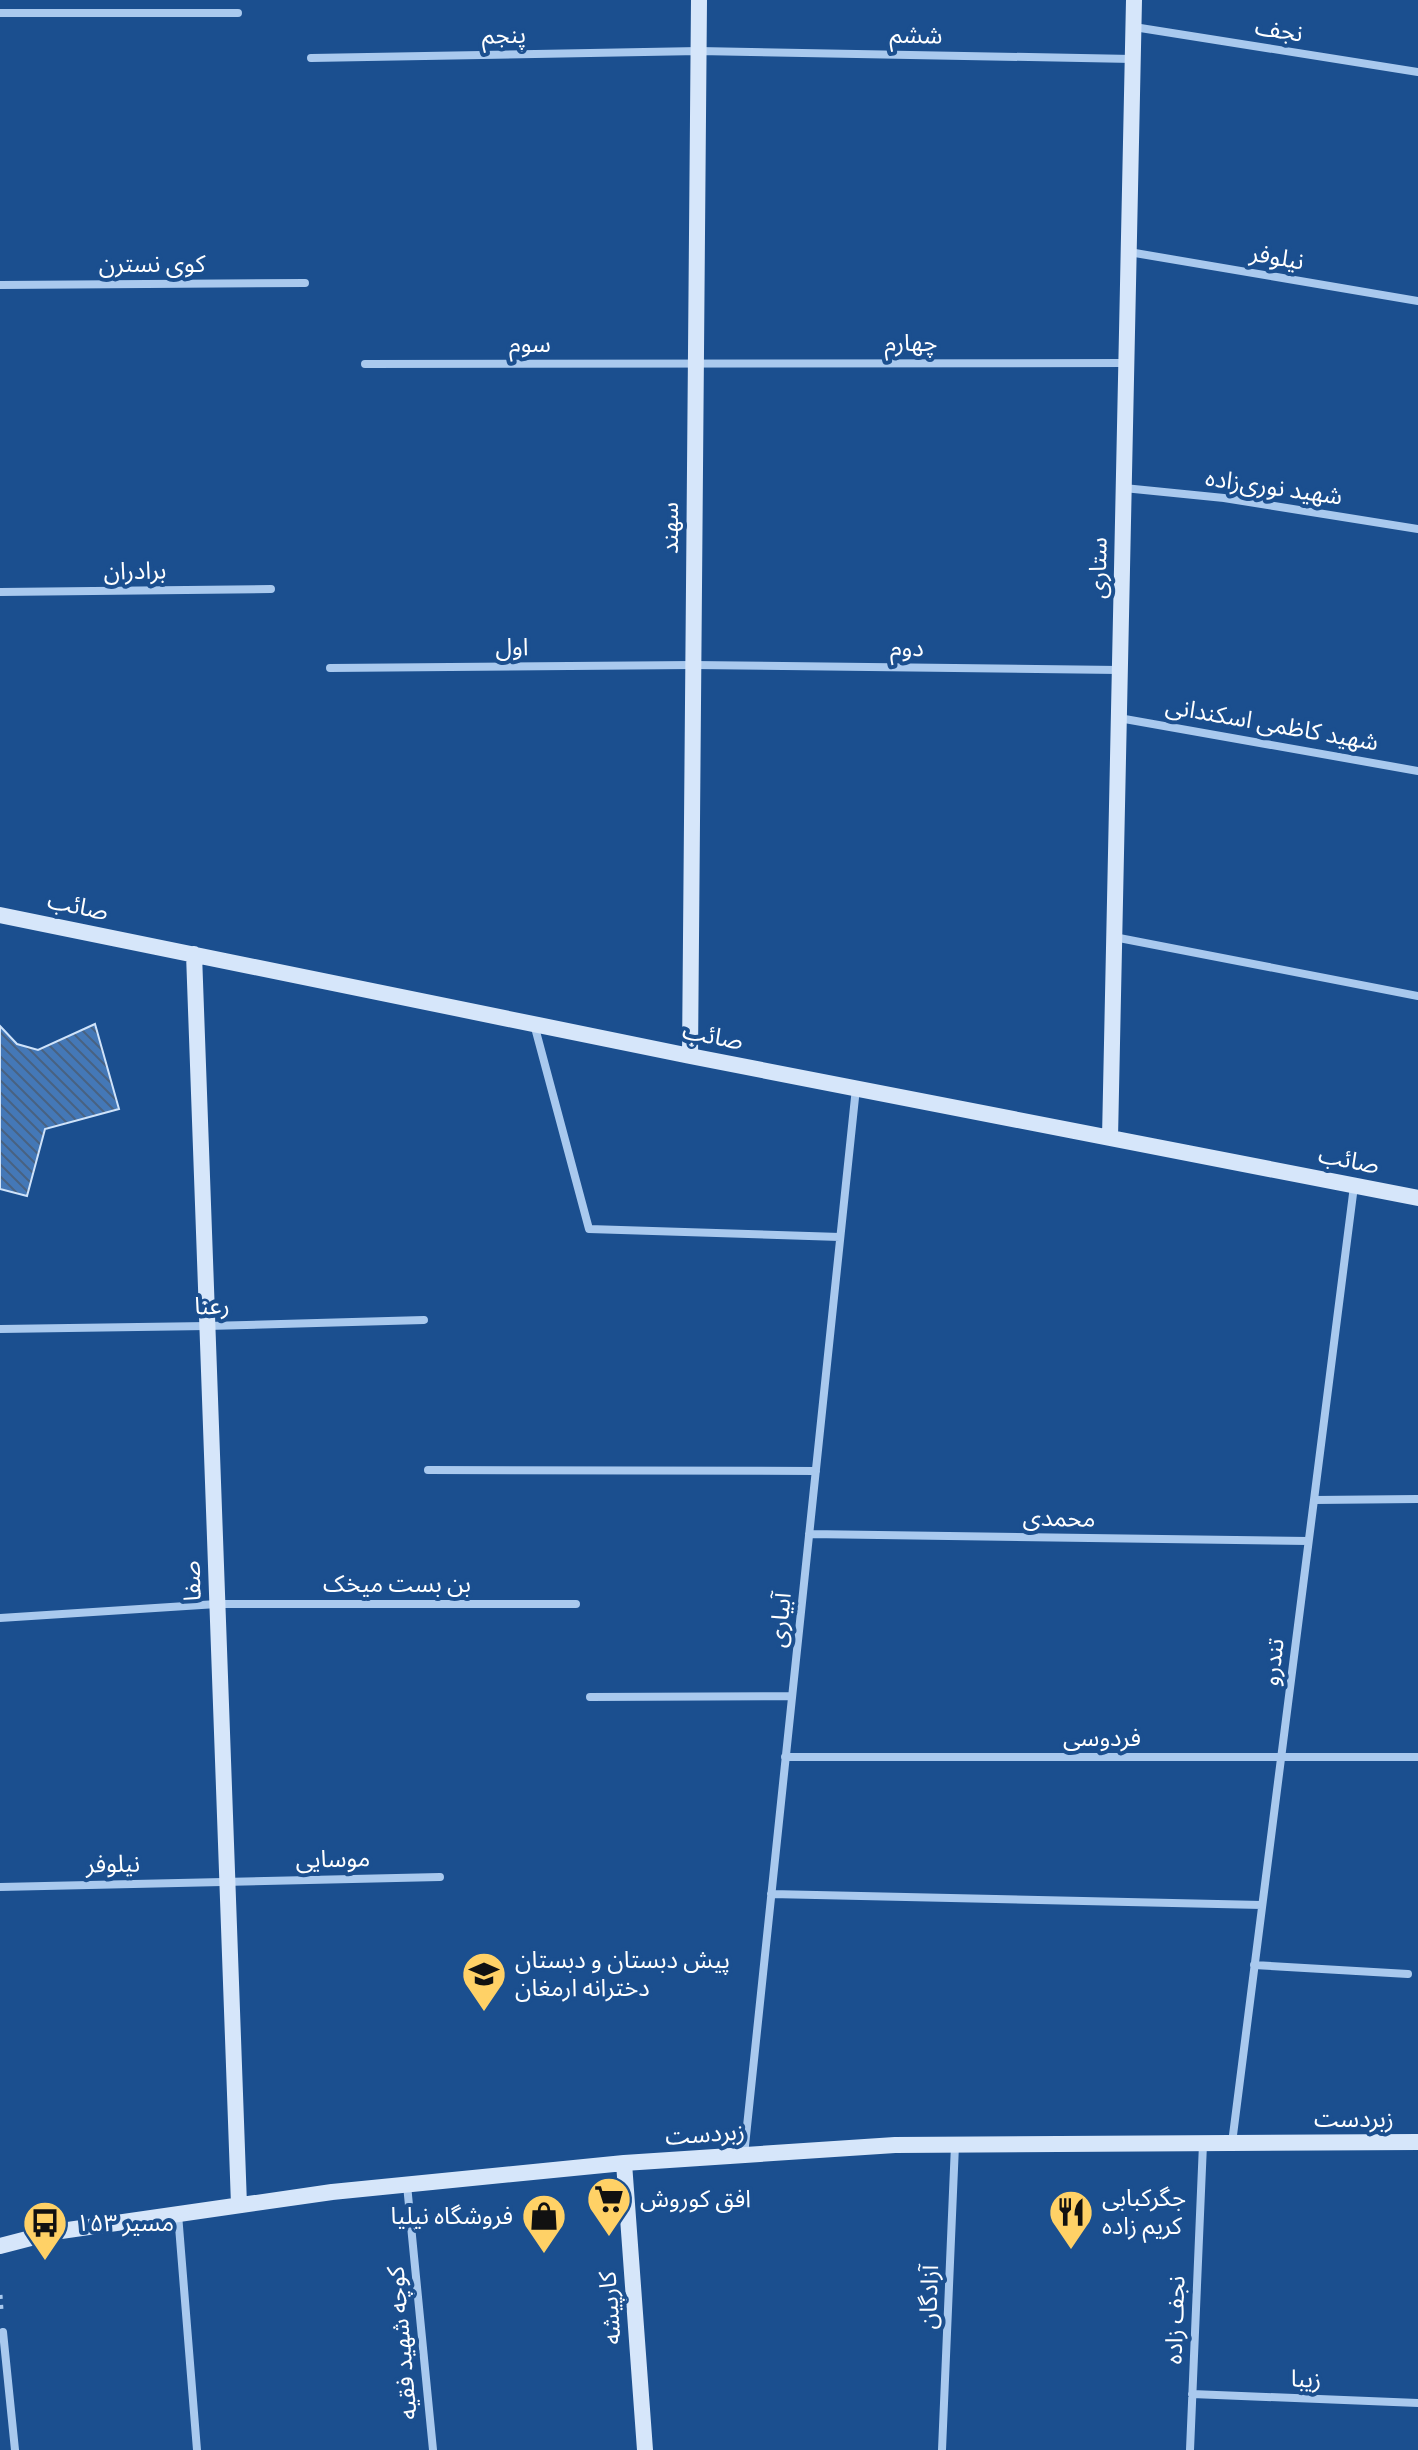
<svg xmlns="http://www.w3.org/2000/svg" width="1418" height="2450" viewBox="0 0 1418 2450" font-family="Cabin,'Noto Sans Arabic',sans-serif">
<style>
.building{fill:url(#building-back-hatch);stroke:#cfe3fa;stroke-width:2}
.lines{fill:none;stroke-linecap:round;stroke-linejoin:round}
.path{stroke:#a9c9ee;stroke-width:5;stroke-dasharray:4 6;stroke-linecap:butt}
.street{stroke:#a9c9ee;stroke-width:8}
.secondary{stroke:#d6e6fa;stroke-width:16}
.labels{text-anchor:middle;stroke-width:8;stroke-linejoin:round;paint-order:stroke}
.street-label{font-size:24px;fill:#fff;stroke:#1b4f8f}
.poi-label{font-size:24px;fill:#fff;stroke:#1b4f8f;text-anchor:start}
</style>
<defs>
<pattern id="building-back-hatch" width="6" height="6" patternUnits="userSpaceOnUse" patternTransform="scale(2)"><rect width="6" height="6" fill="#4478b7"/><path d="M-1 5l2 2M0 0l6 6M5-1l2 2" fill="none" stroke="#486282"/></pattern>
</defs>
<rect width="100%" height="100%" fill="#1b4f8f"/>
<!-- building -->
<path class="building" d="M 95,1024 L 119,1109 L 45,1129 L 27,1196 L 0,1189 L 0,1026 L 17,1044 L 38,1050 Z"/>
<g class="lines">
<!-- path -->
<path class="path" d="M 0,2295 L 1,2310"/>
<!-- street -->
<path class="street" d="M 0,13 L 238,13
M 1134,27 L 1418,72
M 311,58 L 699,51 L 1133,59
M 1129,252 L 1418,301
M 0,285 L 305,283
M 365,364 L 1126,363
M 1124,488 L 1224,498 L 1418,529
M 0,592 L 271,589
M 330,668 L 693,665 L 1119,670
M 1119,718 L 1418,771
M 1114,937 L 1418,996
M 534,1024 L 589,1229 L 840,1237
M 0,1329 L 207,1326 L 424,1320
M 428,1470 L 816,1471
M 1314,1500 L 1418,1499
M 809,1534 L 1308,1541
M 0,1618 L 217,1604 L 576,1604
M 590,1697 L 792,1696
M 785,1757 L 1418,1757
M 0,1887 L 440,1877
M 771,1894 L 1262,1905
M 1254,1965 L 1408,1974
M 1232,2143 L 1354,1186
M 744,2155 L 856,1088
M 407,2185 L 433,2450
M 178,2214 L 197,2450
M 3,2332 L 15,2450
M 1192,2394 L 1418,2403
M 942,2450 L 955,2145
M 1190,2450 L 1203,2144"/>
<!-- secondary -->
<path class="secondary" d="M 0,915 L 690,1056 L 1418,1198
M 194,954 L 239,2205
M 690,1056 L 699,0
M 1110,1138 L 1134,0
M 624,2163 L 645,2450
M 0,2246 L 54,2232 L 332,2192 L 624,2163 L 895,2145 L 1418,2142"/>
</g>
<!-- icons -->
<defs>
<g id="school-pin" transform="scale(2.3)"><path d="M0 17L-7.5 6A9.5 9.5 0 1 1 7.5 6Z" fill="#ffd166" stroke="#1b4f8f"/><path d="M0-5L7-2L0 1L-7-2ZM-4 1L0 2.5L4 1V4Q0 6-4 4Z" fill="#111"/></g>
<g id="supermarket-pin" transform="scale(2.3)"><path d="M0 17L-7.5 6A9.5 9.5 0 1 1 7.5 6Z" fill="#ffd166" stroke="#1b4f8f"/><path d="M-6-5.5h2.5l.6 2H6L4.5 2H-2.5L-4.4-4H-6ZM-1.5 3.2a1.3 1.3 0 1 0 .1 0ZM3 3.2a1.3 1.3 0 1 0 .1 0Z" fill="#111"/></g>
<g id="restaurant-pin" transform="scale(2.3)"><path d="M0 17L-7.5 6A9.5 9.5 0 1 1 7.5 6Z" fill="#ffd166" stroke="#1b4f8f"/><path d="M-5-6h1v4h1v-4h1v4h1v-4h1v5L-1.5 .5V6h-2V.5L-5-1ZM5-6V6H3V1.5H1.5Q1.5-4 5-6Z" fill="#111"/></g>
<g id="shop-pin" transform="scale(2.3)"><path d="M0 17L-7.5 6A9.5 9.5 0 1 1 7.5 6Z" fill="#ffd166" stroke="#1b4f8f"/><path d="M-5-2.5h2.3a2.7 3.5 0 0 1 5.4 0H5L5.5 6h-11ZM-1.5-2.5h3a1.5 2.3 0 0 0-3 0Z" fill="#111"/></g>
<g id="bus-pin" transform="scale(2.3)"><path d="M0 17L-7.5 6A9.5 9.5 0 1 1 7.5 6Z" fill="#ffd166" stroke="#1b4f8f"/><path d="M-5-6H5V4H4V6H2V4H-2V6H-4V4H-5ZM-3.5-4V0h7V-4ZM-3.5 1.2v1.5H-2V1.2ZM2 1.2v1.5H3.5V1.2Z" fill="#111"/></g>
</defs>
<g fill-rule="evenodd">
<use href="#school-pin" x="484" y="1974"/>
<use href="#supermarket-pin" x="609" y="2199"/>
<use href="#restaurant-pin" x="1071" y="2212"/>
<use href="#shop-pin" x="544" y="2216"/>
<use href="#bus-pin" x="45" y="2223"/>
</g>
<g class="labels">
<!-- street labels -->
<g class="street-label">
<text transform="translate(1279 30) rotate(9)" y="8">نجف</text>
<text transform="translate(504 35) rotate(-1)" y="8">پنجم</text>
<text transform="translate(916 35) rotate(1)" y="8">ششم</text>
<text transform="translate(1277 257) rotate(10)" y="8">نیلوفر</text>
<text x="152" y="272">کوی نسترن</text>
<text x="911" y="351">چهارم</text>
<text x="530" y="352">سوم</text>
<text transform="translate(1274 487) rotate(8)" y="8">شهید نوری‌زاده</text>
<text transform="translate(670 528) rotate(-90)" y="8">سهند</text>
<text transform="translate(1098 568) rotate(-89)" y="8">ستاری</text>
<text transform="translate(135 571) rotate(-1)" y="8">برادران</text>
<text x="512" y="655">اول</text>
<text transform="translate(907 648) rotate(1)" y="8">دوم</text>
<text transform="translate(1272 724) rotate(10)" y="8">شهید کاظمی اسکندانی</text>
<text transform="translate(78 906) rotate(12)" y="8">صائب</text>
<text transform="translate(713 1036) rotate(11)" y="8">صائب</text>
<text transform="translate(1349 1160) rotate(11)" y="8">صائب</text>
<text transform="translate(212 1306) rotate(-1)" y="8">رعنا</text>
<text transform="translate(1059 1518) rotate(1)" y="8">محمدی</text>
<text transform="translate(192 1581) rotate(-92)" y="8">صفا</text>
<text x="397" y="1592">بن بست میخک</text>
<text transform="translate(780 1620) rotate(-84)" y="8">آبیاری</text>
<text transform="translate(1273 1662) rotate(-83)" y="8">تندرو</text>
<text x="1102" y="1746">فردوسی</text>
<text transform="translate(333 1859) rotate(-1)" y="8">موسایی</text>
<text transform="translate(113 1864) rotate(-1)" y="8">نیلوفر</text>
<text x="1354" y="2127">زبردست</text>
<text transform="translate(705 2134) rotate(-4)" y="8">زبردست</text>
<text transform="translate(929 2297) rotate(-88)" y="8">آزادگان</text>
<text transform="translate(610 2308) rotate(-94)" y="8">کارپیشه</text>
<text transform="translate(1175 2320) rotate(-88)" y="8">نجف زاده</text>
<text transform="translate(402 2343) rotate(-95)" y="8">کوچه شهید فقیه</text>
<text transform="translate(1306 2379) rotate(2)" y="8">زیبا</text>
</g>
<!-- poi labels -->
<g class="poi-label">
<text x="515" y="1968">پیش دبستان و دبستان<tspan x="515" dy="28">دخترانه ارمغان</tspan></text>
<text x="1102" y="2206">جگرکبابی<tspan x="1102" dy="28">کریم زاده</tspan></text>
<text x="640" y="2207">افق کوروش</text>
<text x="513" y="2224" text-anchor="end">فروشگاه نیلیا</text>
<text x="76" y="2231">مسیر ۱۵۳</text>
</g>
</g>
</svg>
